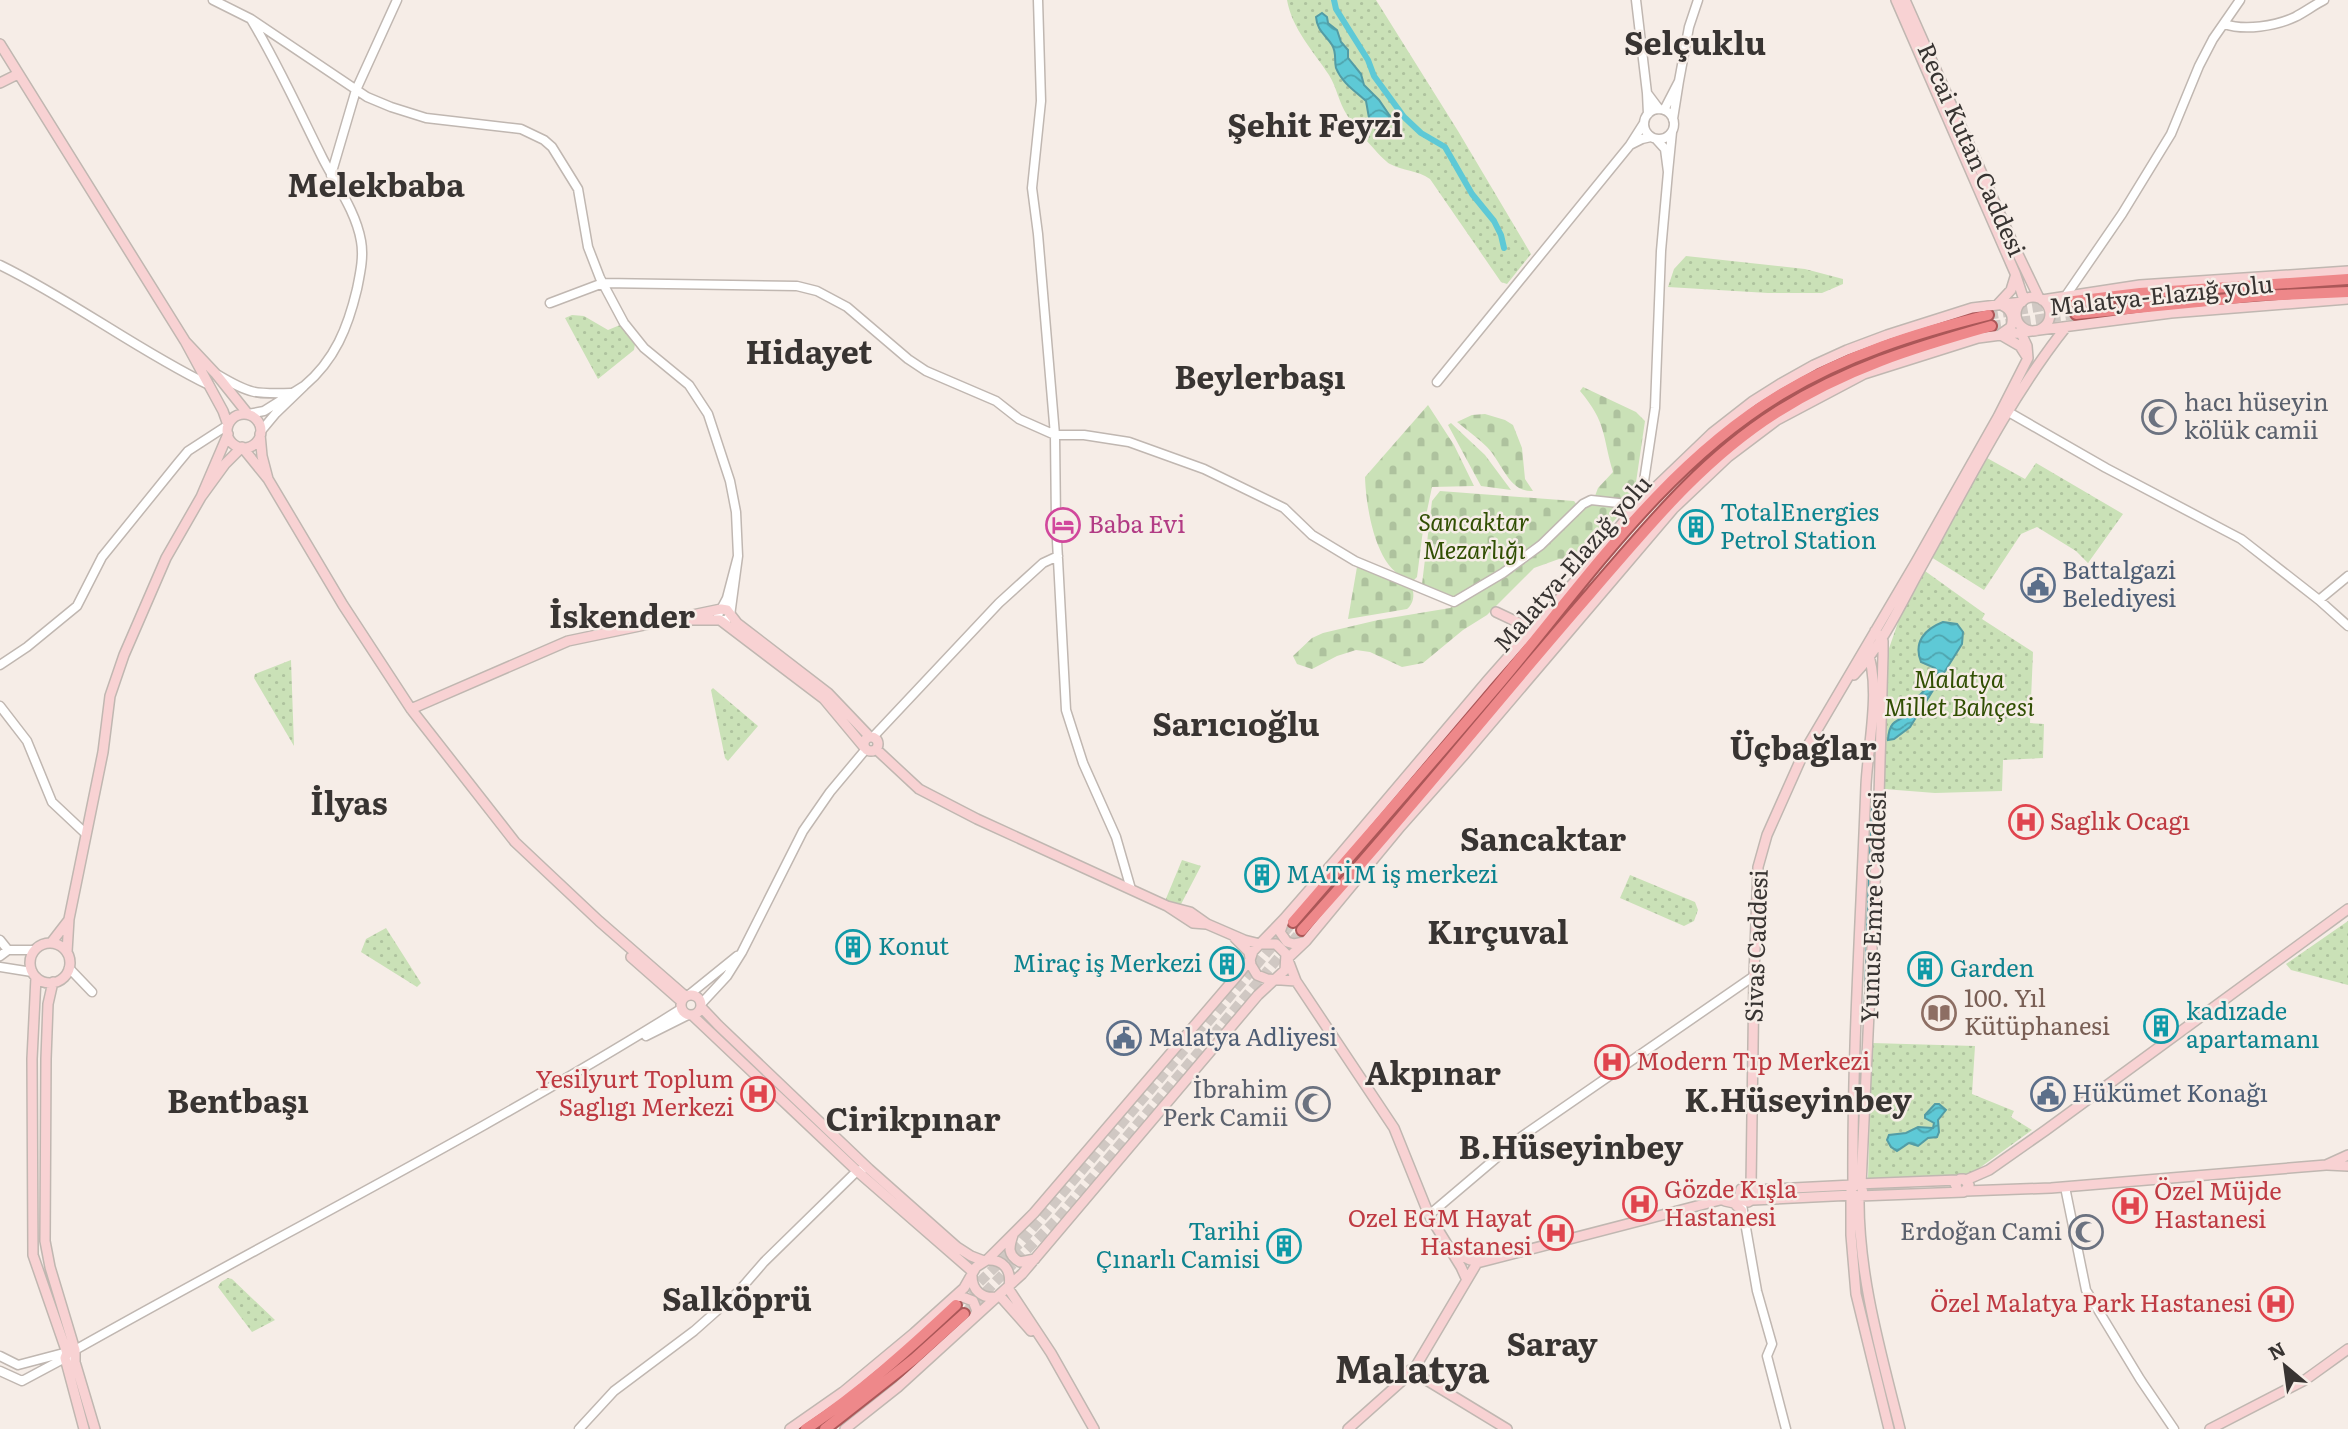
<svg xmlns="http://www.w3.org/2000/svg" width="2348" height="1429" viewBox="0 0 2348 1429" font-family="Literata,serif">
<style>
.green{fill:url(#green-dots)}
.cemetery{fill:url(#cemetery-stones)}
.water{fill:url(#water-waves);stroke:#539ca5;stroke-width:2}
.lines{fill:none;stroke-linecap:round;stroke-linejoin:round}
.stream{stroke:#539ca5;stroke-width:2}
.canal{stroke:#5ec9d6;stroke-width:6}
.trunk-tunnel{stroke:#d0c8c3;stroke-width:10;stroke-dasharray:10 5;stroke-linecap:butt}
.tertiary-casing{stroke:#c0b7b1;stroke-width:11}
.secondary-casing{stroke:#c0b7b1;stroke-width:12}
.trunk-casing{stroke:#ab5758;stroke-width:14}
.tertiary{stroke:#fff;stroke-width:8}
.secondary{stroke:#f8d2d3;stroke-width:9}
.trunk{stroke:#ee888a;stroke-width:10}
.labels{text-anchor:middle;stroke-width:5;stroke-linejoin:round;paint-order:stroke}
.street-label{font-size:24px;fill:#383432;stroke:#f6ede7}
.worship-label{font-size:24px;fill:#5b616d;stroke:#f6ede7;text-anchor:end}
.culture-label{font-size:24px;fill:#0d838f;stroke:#f6ede7;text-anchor:start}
.park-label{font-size:24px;font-style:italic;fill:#314f03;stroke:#f6ede7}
.hotel-label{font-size:24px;fill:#b23c85;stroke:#f6ede7;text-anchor:start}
.service-label{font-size:24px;fill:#4e5e75;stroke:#f6ede7;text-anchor:start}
.health-label{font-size:24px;fill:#be3a42;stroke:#f6ede7;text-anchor:start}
.education-label{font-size:24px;fill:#785e54;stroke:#f6ede7;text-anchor:start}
.district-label{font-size:32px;font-weight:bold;fill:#383432;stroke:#f6ede7}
.town-label{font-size:38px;font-weight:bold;fill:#383432;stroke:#f6ede7}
</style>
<defs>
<pattern id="green-dots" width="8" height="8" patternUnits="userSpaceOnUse" patternTransform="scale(1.75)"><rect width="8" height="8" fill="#cae1b7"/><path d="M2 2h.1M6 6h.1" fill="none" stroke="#aec29e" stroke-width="1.8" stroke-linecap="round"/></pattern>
<pattern id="cemetery-stones" width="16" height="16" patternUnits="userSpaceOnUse" patternTransform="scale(1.75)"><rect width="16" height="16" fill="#cae1b7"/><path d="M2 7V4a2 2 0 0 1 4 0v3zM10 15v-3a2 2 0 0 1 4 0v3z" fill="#aec29e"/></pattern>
<pattern id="water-waves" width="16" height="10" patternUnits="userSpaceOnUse" patternTransform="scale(1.75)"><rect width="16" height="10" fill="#5ec9d6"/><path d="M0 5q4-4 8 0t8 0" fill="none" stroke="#4fa4ae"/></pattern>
</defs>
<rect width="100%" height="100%" fill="#f6ede7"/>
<!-- green -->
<path class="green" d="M 1287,0 L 1376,0 L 1458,131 L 1531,254 L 1507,284 L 1501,282 L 1430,179 C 1417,170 1403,171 1390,164 C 1382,160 1352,124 1347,115 C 1339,103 1337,88 1329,75 C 1314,52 1292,29 1287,0 Z
M 1686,256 L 1805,269 L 1843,279 L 1843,284 L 1822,293 L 1768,293 L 1668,287 L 1674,269 Z
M 572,315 L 584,316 L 608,330 L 620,325 L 635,344 L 634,350 L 598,379 L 565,318 Z
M 1987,458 L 2025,479 L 2036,463 L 2123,514 L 2088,563 L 2076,551 L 2037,527 L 2021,534 L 1984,590 L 1931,557 Z
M 1925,571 L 1985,614 L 1982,619 L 2033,652 L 2030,723 L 2044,724 L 2043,758 L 2003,760 L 2002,791 L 1935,793 L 1884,789 L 1886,657 L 1902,611 Z
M 291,660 L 294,746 L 254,678 L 255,674 Z
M 713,688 L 758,726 L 728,761 L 725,758 L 711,690 Z
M 1182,860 L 1201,866 L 1179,908 L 1165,901 Z
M 1630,875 L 1695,902 L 1698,910 L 1694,921 L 1684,926 L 1620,898 Z
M 2348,921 L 2348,985 L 2291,970 L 2286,964 Z
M 386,928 L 421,983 L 417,987 L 361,952 L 366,939 Z
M 1872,1043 L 1975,1046 L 1972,1094 L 2014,1111 L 2011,1117 L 2032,1130 L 1967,1177 L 1868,1179 Z
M 228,1278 L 232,1279 L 275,1320 L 252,1332 L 218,1287 L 221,1282 Z"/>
<!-- cemetery -->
<path class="cemetery" d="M 1583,387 L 1636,412 L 1645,421 L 1634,496 L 1627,499 L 1595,496 L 1598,488 L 1613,472 C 1602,435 1607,423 1580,391 Z
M 1428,405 L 1454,445 L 1474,486 L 1432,487 L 1423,530 L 1417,577 L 1414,580 C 1376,577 1366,507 1365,477 Z
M 1485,414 L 1505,420 L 1513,425 L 1522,448 L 1525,479 L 1533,491 C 1509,493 1502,462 1487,447 C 1478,438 1467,430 1457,422 L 1472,415 Z
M 1451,423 L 1485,455 L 1511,490 L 1481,486 L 1448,425 Z
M 1440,491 L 1574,501 L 1577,505 L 1540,542 L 1511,565 L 1456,599 L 1449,598 L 1422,584 L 1432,501 Z
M 1591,503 L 1623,507 L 1624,510 L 1579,559 L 1559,559 L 1534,568 L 1487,615 L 1463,630 L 1423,663 L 1402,667 L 1370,652 L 1356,650 L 1337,656 L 1312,669 L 1297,664 L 1293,656 L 1312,638 L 1323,633 L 1378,620 L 1450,608 L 1517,568 Z
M 1357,567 L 1412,588 C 1415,595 1413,604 1407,609 L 1348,619 Z"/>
<!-- water -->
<path class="water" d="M 1322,13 L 1327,17 L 1328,23 L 1337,30 L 1341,42 L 1348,50 L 1348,58 L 1361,74 L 1364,85 L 1379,100 L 1390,116 L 1387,123 L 1379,124 L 1369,118 L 1366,101 C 1355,91 1342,83 1336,68 C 1334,60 1337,53 1332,45 C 1326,35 1317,31 1316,17 Z
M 1943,622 L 1957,624 L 1963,632 L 1962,644 L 1910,727 L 1894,739 L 1888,740 C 1889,720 1897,721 1913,713 L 1917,698 L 1937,677 L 1938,673 L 1935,668 L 1921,662 C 1913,642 1925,629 1943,622 Z
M 1935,1104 L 1939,1104 L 1946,1110 L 1938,1120 L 1939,1132 L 1937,1137 L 1928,1138 L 1918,1146 L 1909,1143 L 1897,1151 L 1891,1147 L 1887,1140 L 1889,1135 L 1906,1133 L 1918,1127 L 1933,1128 L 1934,1123 L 1925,1118 L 1925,1115 Z"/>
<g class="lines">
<!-- stream -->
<path class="stream" d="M 1864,1024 L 1871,809
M 1860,1269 L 1867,1309
M 1886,1392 L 1894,1429"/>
<!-- canal -->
<path class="canal" d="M 1334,0 L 1336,9 L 1368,60 L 1374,76 L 1404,117 L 1421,133 L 1445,147 L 1472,194 L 1494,221 L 1501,235 L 1504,248"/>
<!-- trunk-tunnel -->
<path class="trunk-tunnel" d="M 1988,315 L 2074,301
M 1991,326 L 2076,314
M 958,1303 L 1021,1242 L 1293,922
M 964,1314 L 1056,1220 L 1302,930"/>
<!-- tertiary casing -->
<g class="tertiary-casing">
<path id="tertiary" d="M 213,0 L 251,19 L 367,97 L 391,107 L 426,118 L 521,129 L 544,140 L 552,147 L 578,189 L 588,247 L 600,278 L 624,323 L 644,348 L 689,385 L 708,414 L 730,481 L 736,512 L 738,556 L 730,616 L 726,620 L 720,620 L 718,615 L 727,598 L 738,556
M 1038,0 L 1041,101 L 1032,188 L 1038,234 L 1055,435 L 1056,522 L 1066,710 L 1083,763 L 1116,837 L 1131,889
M 1636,0 L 1647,93
M 252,21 C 279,66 300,113 323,159 C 337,186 356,212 361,241 C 364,257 360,274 357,289 C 348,327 335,360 304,386
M 2224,24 C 2245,31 2276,26 2295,17 C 2305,12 2314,5 2324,0
M 1679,81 L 1689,27 L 1698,0
M1644 124a15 15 0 1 1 30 0a15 15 0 1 1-30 0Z
M 1664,110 L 1679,81 L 1673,119
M 1648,114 L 1647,93 L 1659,109
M 1644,123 L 1630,145 L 1642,139 L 1651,137
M 1656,139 L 1665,149 L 1668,172 L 1672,132
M 331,175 L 356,90 L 397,0
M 0,265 C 72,300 137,350 209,385
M 2067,294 L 2122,214 L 2171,134 L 2199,66 L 2213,39 L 2240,0
M 550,303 L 603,283 L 797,286 L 817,291 L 847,307 L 908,359 L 926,371 L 996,401 L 1019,419 L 1055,435 L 1084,435 L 1129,442 L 1204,469 L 1284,508 L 1312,535 L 1355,561 L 1454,602 L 1503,573 L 1541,545 L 1583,504 L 1591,500 L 1637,505
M 218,375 C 250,394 254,394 291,393
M 1437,382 L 1630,145
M 2005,410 L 2106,468 L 2241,539 L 2319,600 L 2348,626
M 248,414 L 264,411 L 304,386 L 276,413 L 261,431
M 1641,501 L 1655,408 L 1661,251 L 1668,172
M 2319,600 L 2348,576
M 0,665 L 27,647 L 77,606 L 102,557 L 178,463 L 188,451 L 228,425
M 0,706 L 27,741 L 52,802 L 85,833
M 873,737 L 999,603 L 1043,563 L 1058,556
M 0,940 L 8,950
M 0,956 L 8,950 L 34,950
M 0,967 L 32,972
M 69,968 L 92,992
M 690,994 L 737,956
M 701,1004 L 727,976 L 742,952 L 803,831 L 830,792 L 866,749
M 646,1036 L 688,1015
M 2065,1187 L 2086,1290 L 2140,1379 L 2174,1429
M 1742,1205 L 1757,1291 L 1772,1344 L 1767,1356 L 1786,1429
M 1429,1215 L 1521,1137 L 1754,976
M 0,1356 L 18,1365 L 75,1350 C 277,1236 484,1132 681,1009
M 0,1371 L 22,1381 L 65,1358 L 70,1360
M 579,1429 L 614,1391 L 694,1331 L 738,1292 L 764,1262 L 857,1171 L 862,1170"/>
</g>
<!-- secondary casing -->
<g class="secondary-casing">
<path id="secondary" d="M 1896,0 L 2015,273 L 2024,300
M 1905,0 L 2015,248 L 2039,298
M 0,44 L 185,341
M 0,83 L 18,74
M2016 314a17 17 0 1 1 34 0a17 17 0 1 1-34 0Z
M 2042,300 L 2140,285 L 2348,271
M 2001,334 L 2011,327 C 2015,314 2009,307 1998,304 L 2011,290 L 2015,277
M 2001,335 L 2020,346 L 2027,357
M227 431a17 17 0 1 1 34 0a17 17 0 1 1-34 0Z
M 228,425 L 223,411 L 185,341 L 216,374 L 248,414
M 228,434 L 201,497 L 225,464 L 242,447 L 268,479 L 262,456 L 260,434
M 268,479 L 343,605 L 411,709 L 515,842 L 599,921 L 685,996
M 1496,612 L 1532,629
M 689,620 L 720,620 L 824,699 L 864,747
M 1854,675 C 1885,642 1902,601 1924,562 C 1967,484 2011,396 2066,327
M 411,709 L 568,641 L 721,609 L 727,610 L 737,623 L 828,693 L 870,737
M864 744a7 7 0 1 1 14 0a7 7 0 1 1-14 0Z
M 876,749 L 919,789 L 977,819 L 1167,906 L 1193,923 L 1206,924
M 1284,921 L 1280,932 L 1287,942 L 1294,944 L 1304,942
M 1235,938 L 1249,952 L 1251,965 L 1257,975 L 1267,979 L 1296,981
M 51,943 L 68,921
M30 963a20 20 0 1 1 40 0a20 20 0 1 1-40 0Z
M 67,952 L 69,919 L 103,752 L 110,696 L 124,655 L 166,558 L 201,497
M 631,957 L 681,1001
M 1287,959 L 1306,941 L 1401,826 L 1464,755 L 1673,509 L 1728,457 L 1777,420 L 1864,374 L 1978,338 L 2171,313 L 2348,299
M 1288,960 L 1296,981 L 1394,1128 L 1429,1215 L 1461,1267 L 1466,1278
M 36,977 L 32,1059 L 33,1255 L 67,1353 L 65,1358 L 84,1429
M 53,982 L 48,1004 L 46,1059 L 45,1241 L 50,1267 L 75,1350 L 75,1362 L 95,1429
M681 1005a10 10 0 1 1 20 0a10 10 0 1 1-20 0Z
M 701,1007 L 718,1025 L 869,1169 L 957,1247 L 971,1256 L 984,1261
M 692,1015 L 857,1171 L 973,1272
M 2327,1165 L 2348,1166
M 1966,1180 L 1989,1170 L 2046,1130 L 2348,909
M 1741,1189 L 1740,1194 L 1743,1200 L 1748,1202 L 1755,1198 L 1755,1190 L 1751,1186 L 1754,976 L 1758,867 L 1767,835 L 1804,752 L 1916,562 L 1998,417 L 2028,358 L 2027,346 L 2021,333
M 1755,1190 L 1853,1185 C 1852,1052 1861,918 1866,785 C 1868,743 1882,686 1866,647
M 1966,1191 L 2051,1188 L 2326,1165 L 2348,1155
M 1753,1200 L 1853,1195 L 1859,1196 L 1863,1193 L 1861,1185 L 1879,797 L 1883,655 L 1883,641 L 1875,631
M 1725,1201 L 1734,1203 L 1742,1211
M 1013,1235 C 1009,1247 1007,1255 1020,1262 L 1035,1259
M 1454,1252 L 1470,1260 L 1484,1259
M 987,1260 C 1003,1259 1012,1270 1009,1286
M 972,1276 C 972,1290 982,1299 996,1297
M 1008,1288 L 1051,1353 L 1094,1429
M 1000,1296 L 1031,1331
M 954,1298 L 960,1296 L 973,1301 L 977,1311 L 974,1317
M 1410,1370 L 1507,1429
M 790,1429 L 843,1392 L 914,1333 L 964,1288 L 976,1267 L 987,1260 L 1034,1213 L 1236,977 L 1250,960 L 1253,951 L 1284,919 L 1339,856 L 1488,680 L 1583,572 L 1637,505 L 1712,433 L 1753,401 L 1780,384 L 1814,365 L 1847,350 L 1887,335 L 1972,308 L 2022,302
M 845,1429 L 898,1387 L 1022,1274 L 1258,995 L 1285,970 L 1286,954 L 1276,944 L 1260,944 L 1244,940 L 1207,924 L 1190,912 L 1167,906
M 1348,1429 L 1413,1371 L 1477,1263 L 1720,1200 L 1741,1199
M 1889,1429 L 1856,1294 L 1851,1235 L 1851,1189 L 1857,1184 L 1958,1180
M 1900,1429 C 1881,1353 1858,1275 1859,1196 L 1964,1192 L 1969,1185 L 1964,1179 L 1960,1179 L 1955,1184 L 1959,1192
M 2210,1429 L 2305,1380 L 2348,1349"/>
</g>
<!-- trunk casing -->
<g class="trunk-casing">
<path id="trunk" d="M 2074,301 L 2140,293 L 2348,279
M 2076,314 L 2259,296 L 2348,292
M 1293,922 C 1361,843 1430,765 1498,685 C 1584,583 1664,464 1781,394 C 1846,355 1915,333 1988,315
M 1302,930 C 1402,821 1494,704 1591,593 C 1648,527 1702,460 1776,413 C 1845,369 1913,348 1991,326
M 806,1429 C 860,1393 909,1349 956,1305
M 825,1429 L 914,1359 L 964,1314"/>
</g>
<!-- tertiary -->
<use href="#tertiary" class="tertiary"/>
<!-- secondary -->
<use href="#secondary" class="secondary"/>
<!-- trunk -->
<use href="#trunk" class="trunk"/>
</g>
<!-- icons -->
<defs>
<g id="mosque-ring" transform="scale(1.75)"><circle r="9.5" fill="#f6ede7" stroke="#6b7280" stroke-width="1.5"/><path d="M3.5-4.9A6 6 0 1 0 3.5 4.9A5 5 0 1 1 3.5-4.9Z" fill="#6b7280"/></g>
<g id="hotel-ring" transform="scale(1.75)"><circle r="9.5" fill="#f6ede7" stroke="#d1479c" stroke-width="1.5"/><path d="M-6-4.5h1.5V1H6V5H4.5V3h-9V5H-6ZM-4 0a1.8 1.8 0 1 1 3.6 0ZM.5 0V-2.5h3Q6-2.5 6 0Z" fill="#d1479c"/></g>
<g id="building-ring" transform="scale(1.75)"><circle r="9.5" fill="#f6ede7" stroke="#0f9aa8" stroke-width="1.5"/><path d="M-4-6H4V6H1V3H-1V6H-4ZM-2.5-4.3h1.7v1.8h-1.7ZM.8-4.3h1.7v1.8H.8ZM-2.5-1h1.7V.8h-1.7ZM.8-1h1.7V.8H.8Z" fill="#0f9aa8"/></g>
<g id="civic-ring" transform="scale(1.75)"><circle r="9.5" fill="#f6ede7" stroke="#5c6f8a" stroke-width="1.5"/><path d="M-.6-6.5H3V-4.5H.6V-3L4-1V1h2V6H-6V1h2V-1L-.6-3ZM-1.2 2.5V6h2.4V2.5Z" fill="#5c6f8a"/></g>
<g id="hospital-ring" transform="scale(1.75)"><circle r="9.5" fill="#f6ede7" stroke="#e0444e" stroke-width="1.5"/><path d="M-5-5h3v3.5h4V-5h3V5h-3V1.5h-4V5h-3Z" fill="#e0444e"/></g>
<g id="library-ring" transform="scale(1.75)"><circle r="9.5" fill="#f6ede7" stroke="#8d6e63" stroke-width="1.5"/><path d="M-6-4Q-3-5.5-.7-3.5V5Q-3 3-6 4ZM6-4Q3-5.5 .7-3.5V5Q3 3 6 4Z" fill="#8d6e63"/></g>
</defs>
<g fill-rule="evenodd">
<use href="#mosque-ring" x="2159" y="417"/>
<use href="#hotel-ring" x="1063" y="525"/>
<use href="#building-ring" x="1696" y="527"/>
<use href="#civic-ring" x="2038" y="585"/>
<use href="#hospital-ring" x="2026" y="822"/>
<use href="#building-ring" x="1262" y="875"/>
<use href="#building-ring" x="853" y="947"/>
<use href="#building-ring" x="1227" y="964"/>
<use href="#building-ring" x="1925" y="969"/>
<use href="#library-ring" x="1939" y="1013"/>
<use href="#building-ring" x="2161" y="1026"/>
<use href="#civic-ring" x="1124" y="1038"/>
<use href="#hospital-ring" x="1612" y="1062"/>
<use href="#hospital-ring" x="758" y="1094"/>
<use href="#civic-ring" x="2048" y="1094"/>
<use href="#mosque-ring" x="1313" y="1104"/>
<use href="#hospital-ring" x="1640" y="1204"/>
<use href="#hospital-ring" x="2130" y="1206"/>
<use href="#mosque-ring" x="2086" y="1232"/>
<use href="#hospital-ring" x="1556" y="1233"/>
<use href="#building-ring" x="1284" y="1246"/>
<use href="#hospital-ring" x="2276" y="1304"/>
</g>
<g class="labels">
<!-- street labels -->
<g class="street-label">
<text transform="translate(1971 150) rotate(66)" y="8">Recai Kutan Caddesi</text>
<text transform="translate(2161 296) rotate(-6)" y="8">Malatya-Elazığ yolu</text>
<text transform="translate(1573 564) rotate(-49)" y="8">Malatya-Elazığ yolu</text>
<text transform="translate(1874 907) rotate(-88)" y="8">Yunus Emre Caddesi</text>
<text transform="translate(1757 946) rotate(-88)" y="8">Sivas Caddesi</text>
</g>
<!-- worship labels -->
<g class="worship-label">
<text x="2184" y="411" text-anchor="start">hacı hüseyin<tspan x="2184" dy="28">kölük camii</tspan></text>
<text x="1288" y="1098">İbrahim<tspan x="1288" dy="28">Perk Camii</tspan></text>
<text x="2062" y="1240">Erdoğan Cami</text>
</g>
<!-- culture labels -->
<g class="culture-label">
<text x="1720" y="521">TotalEnergies<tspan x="1720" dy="28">Petrol Station</tspan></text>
<text x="1286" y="883">MATİM iş merkezi</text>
<text x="878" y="955">Konut</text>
<text x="1202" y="972" text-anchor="end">Miraç iş Merkezi</text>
<text x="1950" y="977">Garden</text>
<text x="2186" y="1020">kadızade<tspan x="2186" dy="28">apartamanı</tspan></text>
<text x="1260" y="1240" text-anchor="end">Tarihi<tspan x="1260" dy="28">Çınarlı Camisi</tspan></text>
</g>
<!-- park labels -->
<g class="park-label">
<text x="1474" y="531">Sancaktar<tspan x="1474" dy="28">Mezarlığı</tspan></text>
<text x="1959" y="688">Malatya<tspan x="1959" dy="28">Millet Bahçesi</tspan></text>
</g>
<!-- hotel labels -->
<g class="hotel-label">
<text x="1088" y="533">Baba Evi</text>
</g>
<!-- service labels -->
<g class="service-label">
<text x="2062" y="579">Battalgazi<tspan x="2062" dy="28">Belediyesi</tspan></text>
<text x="1148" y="1046">Malatya Adliyesi</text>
<text x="2072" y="1102">Hükümet Konağı</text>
</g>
<!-- health labels -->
<g class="health-label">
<text x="2050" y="830">Saglık Ocagı</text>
<text x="1636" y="1070">Modern Tıp Merkezi</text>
<text x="734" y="1088" text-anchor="end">Yesilyurt Toplum<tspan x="734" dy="28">Saglıgı Merkezi</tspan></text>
<text x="1664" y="1198">Gözde Kışla<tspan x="1664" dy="28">Hastanesi</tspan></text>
<text x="2154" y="1200">Özel Müjde<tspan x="2154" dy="28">Hastanesi</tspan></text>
<text x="1532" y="1227" text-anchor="end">Ozel EGM Hayat<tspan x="1532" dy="28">Hastanesi</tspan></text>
<text x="2252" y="1312" text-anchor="end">Özel Malatya Park Hastanesi</text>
</g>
<!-- education labels -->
<g class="education-label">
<text x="1964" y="1007">100. Yıl<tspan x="1964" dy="28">Kütüphanesi</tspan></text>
</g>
<!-- district labels -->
<g class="district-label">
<text x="1695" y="55">Selçuklu</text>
<text x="1315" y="137">Şehit Feyzi</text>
<text x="376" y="197">Melekbaba</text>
<text x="809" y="364">Hidayet</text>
<text x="1260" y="389">Beylerbaşı</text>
<text x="622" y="628">İskender</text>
<text x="1236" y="736">Sarıcıoğlu</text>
<text x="1803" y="760">Üçbağlar</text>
<text x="349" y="815">İlyas</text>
<text x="1543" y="851">Sancaktar</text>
<text x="1498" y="944">Kırçuval</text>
<text x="1433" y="1085">Akpınar</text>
<text x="1798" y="1112">K.Hüseyinbey</text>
<text x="238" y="1113">Bentbaşı</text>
<text x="913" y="1131">Cirikpınar</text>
<text x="1571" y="1159">B.Hüseyinbey</text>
<text x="737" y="1311">Salköprü</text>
<text x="1552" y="1356">Saray</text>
</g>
<!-- town labels -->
<g class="town-label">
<text x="1412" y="1383">Malatya</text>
</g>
</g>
<!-- north arrow -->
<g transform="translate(2285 1366) rotate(331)" stroke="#f6ede7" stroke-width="5" paint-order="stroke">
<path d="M0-5L12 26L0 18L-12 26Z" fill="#383432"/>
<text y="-10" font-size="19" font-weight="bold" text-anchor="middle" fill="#383432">N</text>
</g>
</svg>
